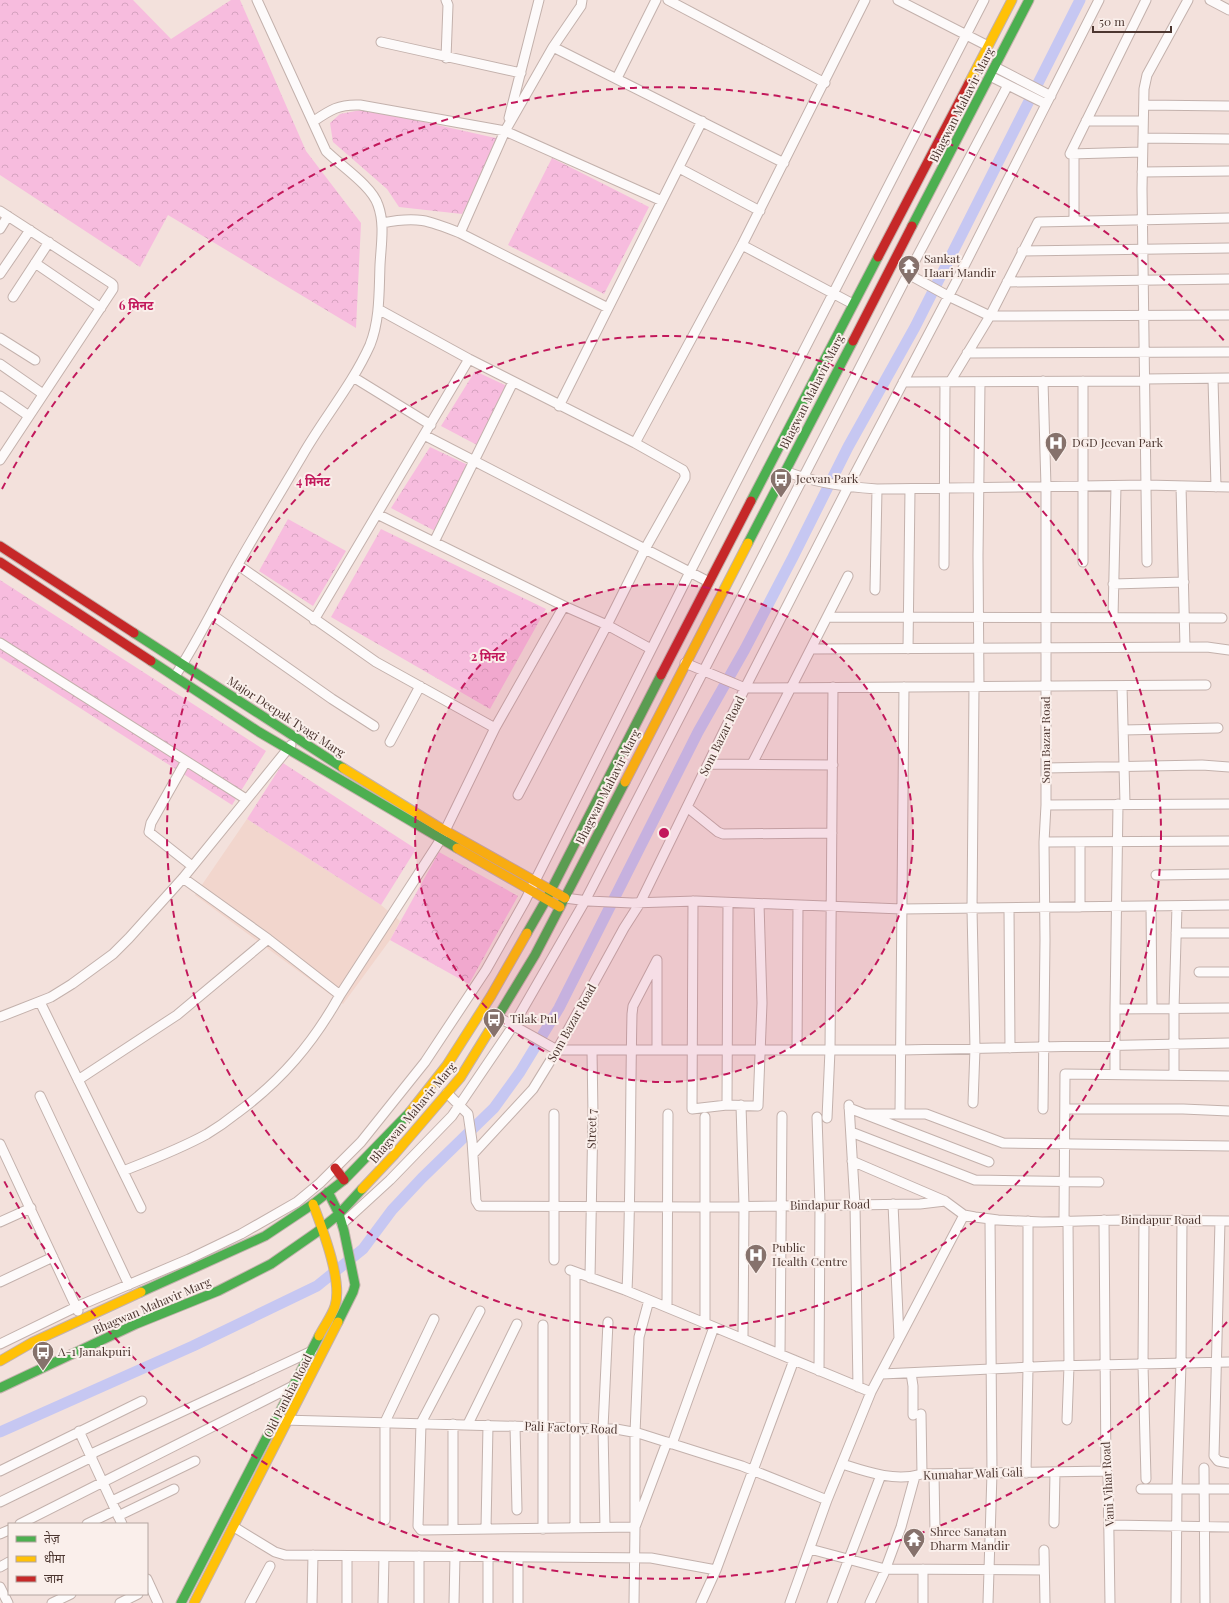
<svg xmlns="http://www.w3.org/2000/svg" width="1229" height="1603" viewBox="0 0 1229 1603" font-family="'Playfair Display','Noto Sans Devanagari',serif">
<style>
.built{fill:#f2d6cd}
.park{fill:url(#park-crowns)}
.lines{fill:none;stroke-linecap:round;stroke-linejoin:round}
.canal{stroke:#c6c7f2;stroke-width:11}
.street-casing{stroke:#c3b1ac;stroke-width:11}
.fast-casing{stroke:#c3b1ac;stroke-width:11}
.slow-casing{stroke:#c3b1ac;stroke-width:11}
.jam-casing{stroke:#c3b1ac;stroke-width:11}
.street{stroke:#fdfafa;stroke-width:9}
.fast{stroke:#4caf50;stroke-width:9}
.slow{stroke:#ffc107;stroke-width:9}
.jam{stroke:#c62828;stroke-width:9}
.ring{fill:none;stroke:#c2185b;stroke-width:2;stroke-dasharray:7 5}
.labels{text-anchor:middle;stroke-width:4;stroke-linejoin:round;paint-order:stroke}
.street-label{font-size:12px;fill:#4c3630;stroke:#faefeb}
.poi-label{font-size:12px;fill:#4c3630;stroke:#faefeb;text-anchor:start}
.centre{fill:#c2185b;stroke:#faefeb;stroke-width:2}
.ring-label{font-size:12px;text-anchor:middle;font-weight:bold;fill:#c2185b;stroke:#faefeb;stroke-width:4;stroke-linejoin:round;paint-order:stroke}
</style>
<defs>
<pattern id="park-crowns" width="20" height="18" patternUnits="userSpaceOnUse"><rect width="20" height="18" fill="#f7bcde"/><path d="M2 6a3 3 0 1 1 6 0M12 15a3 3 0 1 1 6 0" fill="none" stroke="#d5a2bf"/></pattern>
</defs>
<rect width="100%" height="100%" fill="#f3e1dc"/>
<!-- built -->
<path class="built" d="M 247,819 L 381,905 L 400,921 L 390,940 L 343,1004 L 195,895 Z"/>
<!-- park -->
<path class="park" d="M 0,0 L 133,0 L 171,39 L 231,0 L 240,0 L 306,151 L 361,223 L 356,328 L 168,215 L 140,267 L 0,175 Z
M 366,109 L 500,139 L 462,214 L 399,207 L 387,189 L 333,142 L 330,123 L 340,114 Z
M 552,158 L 649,207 L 604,294 L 508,245 Z
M 475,371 L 507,386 L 477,445 L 441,426 Z
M 430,447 L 468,465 L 435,531 L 391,508 Z
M 288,519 L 346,551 L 313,606 L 259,571 Z
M 381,529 L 546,609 L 490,709 L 331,617 Z
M 0,580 L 266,751 L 232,805 L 0,657 Z
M 283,763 L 416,849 L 381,905 L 247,819 Z
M 439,852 L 518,896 L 469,984 L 390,940 Z"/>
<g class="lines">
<!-- canal -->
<path class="canal" d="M 0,1432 L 193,1346 L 317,1286 L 363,1249 L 392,1210 L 422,1178 L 494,1108 L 520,1072 L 559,1008 L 698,732 L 745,649 L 793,557 L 848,447 L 915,327 L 1080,0"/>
<!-- street casing -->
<g class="street-casing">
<path id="street" d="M 668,0 L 825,83
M 898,0 L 988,46
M 1210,0 L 1229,10
M 381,42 L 521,73
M 553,47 L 784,163
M 446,58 L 448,5 L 446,0
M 995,67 L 1051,96
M 990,76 L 1046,104
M 617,78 L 656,0
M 1144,105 L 1229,106
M 509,118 L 539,0
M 314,121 C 330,110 339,104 360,105 L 505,131 L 662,201
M 1086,121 L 1143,121
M 1143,138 L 1229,139
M 1142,152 L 1070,154 L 1146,0
M 1074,154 L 1074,221
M 679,168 L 760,211
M 1142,172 L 1229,171
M 0,211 L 111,283 L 113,285 L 113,289 L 0,460
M 382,223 C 417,216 428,220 460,233 L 608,308
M 0,229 L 8,216
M 460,233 L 505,131 L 553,47 L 581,6 L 582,0
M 742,245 L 853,304
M 1022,251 L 1229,248
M 35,263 L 101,308
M 0,274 L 30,230
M 908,274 L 948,296 L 990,316 L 1229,315
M 1007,282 L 1229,279
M 13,297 L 49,242
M 378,309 L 469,359 L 635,443 L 683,470 L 685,474 L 685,478 L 645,549 L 607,625 L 651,649
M 0,338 L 35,360
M 967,353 L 1229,352
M 0,364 L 43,394
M 353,377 L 431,425
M 1145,379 L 1229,378
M 1213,379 L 1216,487
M 1043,381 L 1046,487 L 1046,805 L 1044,842 L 1045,940 L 1043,1109
M 1083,381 L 1083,562
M 903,382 L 1145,381
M 950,382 L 990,316 L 1038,222 L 1229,218
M 0,396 L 29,416
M 559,406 L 702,121
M 424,435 L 709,582
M 635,443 L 742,245 L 865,0
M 785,471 C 814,483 845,487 877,489 L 1146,485 L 1229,487
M 1181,486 L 1185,647
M 377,514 L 564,606 L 607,625 L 518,795
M 434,542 L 513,382
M 1147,562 L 1142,189 L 1144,89 L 1147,75 L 1188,0
M 238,565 L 376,662 L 495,728
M 944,565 L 945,382
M 1113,584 L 1184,582
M 875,590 L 877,489
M 211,614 L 332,699 L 374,726
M 828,617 L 1222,618
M 1113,618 L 1116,486
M 314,620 L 469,359
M 0,643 L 246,799
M 811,649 L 1207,647 L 1229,650
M 908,649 L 910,490
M 685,663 L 745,688 L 1206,685
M 175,676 C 198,641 216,603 237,566 C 258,529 280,493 302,456 C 323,419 352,385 370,345 C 380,320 379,291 380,265 C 381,245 385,224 378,205 C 372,186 341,166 326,151 L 257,0
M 1122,686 L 1125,804
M 979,687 L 978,556 L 980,382
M 1123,730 L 1218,728
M 390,742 L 420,686
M 186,761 L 151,823 L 149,832 L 192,866
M 708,764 L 833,765
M 752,764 L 848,576
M 1046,768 L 1202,765 L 1229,767
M 1046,805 L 1229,804
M 687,807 L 718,832 L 723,834 L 832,833
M 1044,842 L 1229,841
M 1080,842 L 1080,907
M 1156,875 L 1229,874
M 183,878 L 268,939 L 340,995
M 565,898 L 588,901 L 632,903 L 696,901 L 902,909 L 1229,905
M 693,901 L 692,1109 L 727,1105 L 758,1106 L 762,1003 L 759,904
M 1151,906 L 1152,1008
M 1009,909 L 1010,1048
M 1176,933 L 1229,933
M 657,961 L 657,1050
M 1199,972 L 1229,972
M 40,1002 L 141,1208
M 1115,1009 L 1229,1008
M 0,1017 L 51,997 L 72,984 L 113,954 L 129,938 L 183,878 L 291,745
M 498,1017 L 557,1050 L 901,1050 L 1229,1043
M 797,1050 L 798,905
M 1115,1074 L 1115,1009 L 1118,804
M 1174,1075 L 1174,1008 L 1177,906
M 78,1080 L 177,1015 L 268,939
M 447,1093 L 468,1114 L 472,1141 L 476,1201 L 479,1206 L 701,1207 L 920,1204 L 945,1201
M 40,1096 L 129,1285
M 973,1103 L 975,1049 L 972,909 L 974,687
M 727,1105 L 728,903
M 741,1105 L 744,1206 L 743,1339
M 849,1105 L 855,1205 L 858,1387
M 849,1108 L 989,1162
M 1065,1109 L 1183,1109 L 1229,1111
M 554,1114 L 554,1260
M 865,1114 L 926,1114 L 1003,1143 L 1229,1146
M 900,1114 L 904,687
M 817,1117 L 820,1205 L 819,1371
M 827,1118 L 830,1050 L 833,687
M 851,1132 L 975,1180 L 1099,1182
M 0,1144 L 78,1311
M 473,1154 L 533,1089 L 557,1050 L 624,928 L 640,903 L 745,688 L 848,487 L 956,282 L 1099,0
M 852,1161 L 945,1201 L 964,1215 L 975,1217 L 998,1220 L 1042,1222 L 1119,1220 L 1229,1221
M 123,1171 C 151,1160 180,1149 207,1134 C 217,1128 227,1121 237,1113 C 282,1080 313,1043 340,995 L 441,839 L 495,728 L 564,606
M 893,1204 L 899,1338
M 1104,1220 L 1106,1471 L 1108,1475 L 1110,1603
M 1144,1220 L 1143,1365 L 1146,1479
M 1064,1221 L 1065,1074 L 1229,1076
M 1220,1221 L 1214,1456 L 1218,1461 L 1229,1463
M 0,1222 L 31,1208
M 342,1224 L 390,1180 L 452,1116 L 513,1026 L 585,901 L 908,274 L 1008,85
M 570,1270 L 625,1290 L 871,1392
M 575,1272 L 575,1528
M 590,1278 L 593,1114 L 592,1051
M 0,1282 L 53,1257
M 627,1291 C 631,1199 630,1106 632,1014 L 633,1006 L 657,960
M 667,1307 L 668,1114
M 480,1311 L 421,1423 L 418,1526 L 421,1530 L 635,1527 L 635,1433 L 639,1337 L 649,1300
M 705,1323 L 705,1117
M 0,1344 L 76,1307 L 189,1259 L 241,1234 L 297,1202 L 320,1183 L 361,1142 L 425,1062 L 486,970 L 525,901 L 690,572 L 984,0
M 780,1354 L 782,1116
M 911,1373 L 913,1386 L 913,1415
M 882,1374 L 1054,1366 L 1229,1362
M 921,1414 L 922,1474
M 283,1420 L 616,1429 L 638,1433 L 742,1466 L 827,1500
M 1067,1420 L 1069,1366 L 1068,1221
M 468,1424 L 517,1324
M 515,1426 L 517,1510
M 79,1431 L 122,1524
M 672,1444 L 714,1327
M 91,1454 L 312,1351
M 842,1464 C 867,1472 895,1482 922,1474 L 1106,1471
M 1204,1468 L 1205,1603
M 0,1471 L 142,1401
M 1026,1473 L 1028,1368 L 1028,1221
M 934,1474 L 935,1531
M 1141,1489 L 1229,1489
M 112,1501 L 195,1461
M 0,1502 L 92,1457
M 118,1516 L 174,1489
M 385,1520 L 385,1422 L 434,1319
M 1054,1523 L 1055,1472
M 20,1524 L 293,1386
M 87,1524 L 116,1510
M 1110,1525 L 1229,1527
M 234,1527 L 275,1552 L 285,1555 L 651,1558 L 716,1570
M 605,1527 L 603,1428 L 608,1322
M 453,1529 L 453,1424
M 486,1529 L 488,1425
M 543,1529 L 543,1325
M 0,1534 L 9,1530
M 810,1549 L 885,1569 L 1044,1570
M 1044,1550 L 1045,1603
M 0,1567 L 9,1562
M 147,1579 L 158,1603
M 0,1587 L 8,1603
M 52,1603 L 71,1594
M 120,1603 L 138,1594
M 250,1603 L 270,1566
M 312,1603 L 313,1555
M 347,1603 L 347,1556
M 383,1603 L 384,1556
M 419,1603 L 419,1556
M 454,1603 L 455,1556
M 488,1603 L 488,1557
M 518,1603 L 518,1557
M 634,1603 L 635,1527 L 667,1442
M 701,1603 L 716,1570 L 794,1360
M 790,1603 L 827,1500 L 871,1392 L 964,1215
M 832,1603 L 881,1475
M 870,1603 L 884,1573 L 901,1527 L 915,1476
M 923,1603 L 923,1569
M 988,1603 L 992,1473 L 990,1219
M 1176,1603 L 1177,1488 L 1181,1364 L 1182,1220"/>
</g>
<!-- fast casing -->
<g class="fast-casing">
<path id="fast" d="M 912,226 L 1029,0
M 751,501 L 878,257
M 748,543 L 853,341
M 134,633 L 343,768
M 151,661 L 259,732 L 457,848
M 527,933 L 546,900 L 661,675
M 489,1031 L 535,955 L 625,782
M 328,1192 L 339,1214 L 344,1231 L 355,1285 L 353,1292 L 338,1322
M 141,1292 L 265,1236 L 313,1204 L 344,1180 L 410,1112
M 0,1388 L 136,1324 L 218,1291 L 271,1264 L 317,1232 L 339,1214 L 362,1189
M 181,1603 L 319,1336"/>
</g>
<!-- slow casing -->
<g class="slow-casing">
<path id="slow" d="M 969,83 L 1012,0
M 343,768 L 437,826 L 565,898
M 625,782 L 748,543
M 457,848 L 560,907
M 410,1112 L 447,1065 L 491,996 L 527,933
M 362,1189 L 394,1155 L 460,1078 L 489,1031
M 313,1204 C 322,1228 343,1281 335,1306 C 332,1316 324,1326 319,1336
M 0,1361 L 33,1342 L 141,1292
M 194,1603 L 338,1322"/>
</g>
<!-- jam casing -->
<g class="jam-casing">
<path id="jam" d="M 878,257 L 969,83
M 853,341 L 912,226
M 0,546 L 134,633
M 0,562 L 151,661
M 661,675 L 751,501
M 335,1168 L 344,1180"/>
</g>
<!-- street -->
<use href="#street" class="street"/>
<!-- fast -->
<use href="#fast" class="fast"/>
<!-- slow -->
<use href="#slow" class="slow"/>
<!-- jam -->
<use href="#jam" class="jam"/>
</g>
<!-- distance rings -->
<circle cx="664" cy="833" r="249" fill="#c2185b" fill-opacity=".12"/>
<g class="ring">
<circle cx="664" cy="833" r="249"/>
<circle cx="664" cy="833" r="497"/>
<path d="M1227 1322A746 746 0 0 1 2 1177M2 489A746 746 0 0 1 1227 344"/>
</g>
<!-- icons -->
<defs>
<g id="temple-pin" transform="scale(1.15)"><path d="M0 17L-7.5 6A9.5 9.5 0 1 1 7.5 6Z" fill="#86726c" stroke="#faefeb"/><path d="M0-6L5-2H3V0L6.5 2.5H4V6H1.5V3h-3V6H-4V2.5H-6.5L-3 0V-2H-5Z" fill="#fff"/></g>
<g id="hospital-pin" transform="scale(1.15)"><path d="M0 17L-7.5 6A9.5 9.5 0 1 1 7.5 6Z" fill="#86726c" stroke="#faefeb"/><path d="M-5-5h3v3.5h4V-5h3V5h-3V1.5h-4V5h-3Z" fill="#fff"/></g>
<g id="bus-pin" transform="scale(1.15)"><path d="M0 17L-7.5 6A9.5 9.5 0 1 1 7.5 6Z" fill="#86726c" stroke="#faefeb"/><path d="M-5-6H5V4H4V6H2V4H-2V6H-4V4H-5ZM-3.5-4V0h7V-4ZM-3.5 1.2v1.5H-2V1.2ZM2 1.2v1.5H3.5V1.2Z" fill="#fff"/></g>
</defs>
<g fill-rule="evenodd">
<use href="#temple-pin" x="909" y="266"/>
<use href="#hospital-pin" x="1056" y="443"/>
<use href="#bus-pin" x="781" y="479"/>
<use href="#bus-pin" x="494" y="1019"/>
<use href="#hospital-pin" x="756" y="1255"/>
<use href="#bus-pin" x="43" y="1352"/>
<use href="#temple-pin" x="914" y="1539"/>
</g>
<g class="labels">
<!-- street labels -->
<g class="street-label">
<text transform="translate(962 105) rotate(-63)" y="4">Bhagwan Mahavir Marg</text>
<text transform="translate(812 392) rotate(-63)" y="4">Bhagwan Mahavir Marg</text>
<text transform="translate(286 717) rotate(33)" y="4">Major Deepak Tyagi Marg</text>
<text transform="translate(722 736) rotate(-64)" y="4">Som Bazar Road</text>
<text transform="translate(1046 740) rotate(-90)" y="4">Som Bazar Road</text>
<text transform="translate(608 787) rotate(-63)" y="4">Bhagwan Mahavir Marg</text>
<text transform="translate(572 1023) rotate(-61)" y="4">Som Bazar Road</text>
<text transform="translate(413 1113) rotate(-50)" y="4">Bhagwan Mahavir Marg</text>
<text transform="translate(592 1129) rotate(-89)" y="4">Street 7</text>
<text transform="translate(830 1205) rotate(-1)" y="4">Bindapur Road</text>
<text x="1161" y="1224">Bindapur Road</text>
<text transform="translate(152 1306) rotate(-23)" y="4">Bhagwan Mahavir Marg</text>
<text transform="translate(288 1396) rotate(-63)" y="4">Old Pankha Road</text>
<text transform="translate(571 1428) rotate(2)" y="4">Pali Factory Road</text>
<text transform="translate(973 1474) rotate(-2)" y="4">Kumahar Wali Gali</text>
<text transform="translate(1108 1484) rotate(-93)" y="4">Vani Vihar Road</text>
</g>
<!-- poi labels -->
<g class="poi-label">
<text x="924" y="263">Sankat<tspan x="924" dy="14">Haari Mandir</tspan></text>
<text x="1072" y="447">DGD Jeevan Park</text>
<text x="796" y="483">Jeevan Park</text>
<text x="510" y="1023">Tilak Pul</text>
<text x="772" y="1252">Public<tspan x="772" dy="14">Health Centre</tspan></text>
<text x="58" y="1356">A-1 Janakpuri</text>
<text x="930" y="1536">Shree Sanatan<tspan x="930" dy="14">Dharm Mandir</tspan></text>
</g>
</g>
<circle cx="664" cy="833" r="6" class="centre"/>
<g class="ring-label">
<text x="136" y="310">6 मिनट</text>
<text x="313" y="486">4 मिनट</text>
<text x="488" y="661">2 मिनट</text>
</g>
<!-- legend -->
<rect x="8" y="1523" width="140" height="72" fill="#faefeb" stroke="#b4a5a0"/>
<rect x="16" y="1536" width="20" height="6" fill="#4caf50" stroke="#b4a5a0"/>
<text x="44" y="1543" font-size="12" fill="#4c3630">तेज़</text>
<rect x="16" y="1556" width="20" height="6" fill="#ffc107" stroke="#b4a5a0"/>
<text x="44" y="1563" font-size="12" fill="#4c3630">धीमा</text>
<rect x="16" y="1576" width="20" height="6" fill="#c62828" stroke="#b4a5a0"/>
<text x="44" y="1583" font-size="12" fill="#4c3630">जाम</text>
<!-- scale -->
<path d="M1093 26v6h78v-6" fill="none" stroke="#4c3630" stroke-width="2"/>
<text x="1099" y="26" font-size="12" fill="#4c3630" stroke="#faefeb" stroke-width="3" paint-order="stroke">50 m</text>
</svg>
